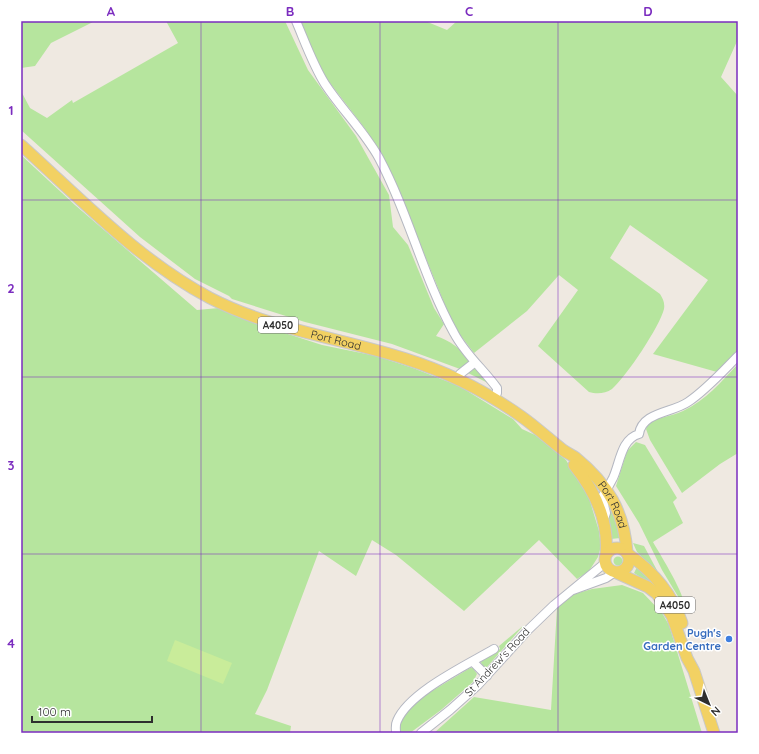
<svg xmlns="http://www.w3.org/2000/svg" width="759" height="754" viewBox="0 0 759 754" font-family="Quicksand,sans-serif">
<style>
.green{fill:#b6e59e}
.pitch{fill:#c9ec9a}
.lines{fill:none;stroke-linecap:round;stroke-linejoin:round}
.minor-casing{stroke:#b4b7c1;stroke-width:10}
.major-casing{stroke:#c9c9c9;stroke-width:13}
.minor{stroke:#fff;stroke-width:8}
.major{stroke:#f2d163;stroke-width:11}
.grid{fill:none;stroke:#7b2cbf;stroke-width:1;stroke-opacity:0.55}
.shop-dot{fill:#3f7fe0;stroke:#fff;stroke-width:1.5}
.labels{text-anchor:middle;stroke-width:3;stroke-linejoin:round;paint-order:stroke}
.shield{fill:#fff;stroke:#6d6d6d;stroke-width:1}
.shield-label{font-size:10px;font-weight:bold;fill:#2e2e2e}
.street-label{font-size:11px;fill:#2e2e2e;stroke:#fff}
.shop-label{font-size:11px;font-weight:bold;fill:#366cbe;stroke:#fff;text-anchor:end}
.neatline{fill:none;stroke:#7b2cbf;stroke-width:1.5}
.grid-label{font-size:13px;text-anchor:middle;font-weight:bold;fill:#7b2cbf}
</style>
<rect width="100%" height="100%" fill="#efe9e1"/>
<!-- green -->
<path class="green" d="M 21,21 L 95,21 L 51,43 L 35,66 L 21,68 Z
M 166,21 L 285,21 L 308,70 L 356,136 L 389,195 L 393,227 L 408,245 L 434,308 L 444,324 L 436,336 C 449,340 462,349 469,361 L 468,364 L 460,369 L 392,344 L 305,322 L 232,299 L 229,296 L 195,279 L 140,237 L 21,130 L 21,91 L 30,108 L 47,118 L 72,100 L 73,103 L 178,43 Z
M 299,21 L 425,21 L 447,30 L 457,21 L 487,22 L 488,21 L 738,21 L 738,39 L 721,77 L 738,96 L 738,352 L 717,372 L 653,354 L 708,280 L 630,225 L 610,258 L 660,294 C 663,299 665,303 664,309 C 660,326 626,377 612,389 C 605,394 596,394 589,392 L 538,346 L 578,290 L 559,275 L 527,311 L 474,353 L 454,327 L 395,183 L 366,130 L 323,74 Z
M 21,155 L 75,205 L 197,310 L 219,308 L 254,323 L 322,345 L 376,356 L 413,368 L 459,386 L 513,419 L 522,429 L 535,435 L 566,460 L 589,498 L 599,531 L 601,546 L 598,557 L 589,571 L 577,579 L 539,540 L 464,611 L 396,555 L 372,540 L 356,576 L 319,551 L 267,690 L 255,714 L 291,726 L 290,733 L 21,733 Z
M 738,364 L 738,453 L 720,464 L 682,493 L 650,440 L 646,429 L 648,423 C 659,417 672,416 683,411 C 705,401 722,381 738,364 Z
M 472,368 L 477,370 L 488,383 L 466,372 Z
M 636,442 L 645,445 L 677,498 L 673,502 L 683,523 L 653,542 C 661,556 685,594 685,608 L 662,570 L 639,523 L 616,486 L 627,451 Z
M 606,497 L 616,514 L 620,538 L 611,539 Z
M 633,543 L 644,546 L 659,574 L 637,552 Z
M613.5 561a4.5 4.5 0 1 1 9 0a4.5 4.5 0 1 1-9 0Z
M 637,567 L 663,591 L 634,573 Z
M 622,585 L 643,593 L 662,613 L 669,625 L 702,733 L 434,733 L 474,697 L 551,710 L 557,608 L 571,595 L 592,589 Z
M 524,625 L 487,667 L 482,666 L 481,662 L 483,659 L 500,649 L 499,646 Z
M 470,668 L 473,668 L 477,674 L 473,682 L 441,710 L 410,733 L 399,733 L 400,719 L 422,697 Z"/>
<!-- pitch -->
<path class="pitch" d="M 175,640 L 232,663 L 223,684 L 167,661 Z"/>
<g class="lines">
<!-- minor casing -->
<g class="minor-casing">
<path id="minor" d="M 296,21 C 305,42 313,65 325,84 C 342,110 364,131 379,158 C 409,214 423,277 454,333 C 465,354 483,369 497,388 L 497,393 L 493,399
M 457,379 L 460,374 L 474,363
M 605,516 L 606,513 L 602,497 C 606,491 610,484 613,478 C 620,463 621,439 639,434 C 642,412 672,413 688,402 C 706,390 722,372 738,356
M 573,590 L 606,578 L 615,572
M 473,662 L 487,676
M 396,733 C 396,729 395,725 397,721 C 409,692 467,665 494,649
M 421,733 L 450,710 L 478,685 L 528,630 L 554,605 L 605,563"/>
</g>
<!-- major casing -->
<g class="major-casing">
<g id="major">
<path id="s1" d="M 21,145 C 81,199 138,260 210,298 C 272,330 341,338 406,359 C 447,372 487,392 522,417 C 536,427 549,439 563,450 C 567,453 572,455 576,458 C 608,484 624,512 627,552"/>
<path d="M 574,465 C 594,490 609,521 606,554"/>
<circle cx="617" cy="560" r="12"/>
<path d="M 628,554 C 654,572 672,593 682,623"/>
<path d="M 617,573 L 648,587 L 657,594 L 672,616 L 687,658 L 694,671 L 714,733"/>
</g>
</g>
<!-- minor -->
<use href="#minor" class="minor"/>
<!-- major -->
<use href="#major" class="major"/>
</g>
<!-- grid -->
<path class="grid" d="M 201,21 L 201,733M 380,21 L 380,733M 558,21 L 558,733M 21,200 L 738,200M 21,377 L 738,377M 21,554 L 738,554"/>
<!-- markers -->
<circle class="shop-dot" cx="729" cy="639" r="4"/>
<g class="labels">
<!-- shield labels -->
<g class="shield">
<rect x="258" y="317" width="40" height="16" rx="3"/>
<rect x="655" y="597" width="40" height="16" rx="3"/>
</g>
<g class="shield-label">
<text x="278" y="329">A4050</text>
<text x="675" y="609">A4050</text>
</g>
<!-- street labels -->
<g class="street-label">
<text dy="4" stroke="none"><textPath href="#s1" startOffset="377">Port Road</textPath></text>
<text dy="4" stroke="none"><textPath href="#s1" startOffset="708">Port Road</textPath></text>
<text transform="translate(497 662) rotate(-47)" y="4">St Andrew's Road</text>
</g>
<!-- shop labels -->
<g class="shop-label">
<text x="721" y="637">Pugh's<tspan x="721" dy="13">Garden Centre</tspan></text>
</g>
</g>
<!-- border -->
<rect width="759" height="754" fill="none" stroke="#ffffff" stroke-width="44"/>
<!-- north arrow -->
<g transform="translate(709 704) rotate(137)" stroke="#ffffff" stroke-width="3" paint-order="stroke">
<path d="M0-3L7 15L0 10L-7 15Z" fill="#2e2e2e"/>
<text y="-6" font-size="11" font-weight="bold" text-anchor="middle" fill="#2e2e2e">N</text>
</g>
<!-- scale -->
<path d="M32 716v6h120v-6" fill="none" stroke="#2e2e2e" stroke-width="2"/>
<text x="38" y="716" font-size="12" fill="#2e2e2e" stroke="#ffffff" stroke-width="3" paint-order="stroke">100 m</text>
<rect x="22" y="22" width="715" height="710" class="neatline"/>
<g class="grid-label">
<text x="111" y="16">A</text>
<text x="290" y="16">B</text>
<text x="469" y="16">C</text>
<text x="648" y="16">D</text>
<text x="11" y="115">1</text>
<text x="11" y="293">2</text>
<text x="11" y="470">3</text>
<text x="11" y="648">4</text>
</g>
</svg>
